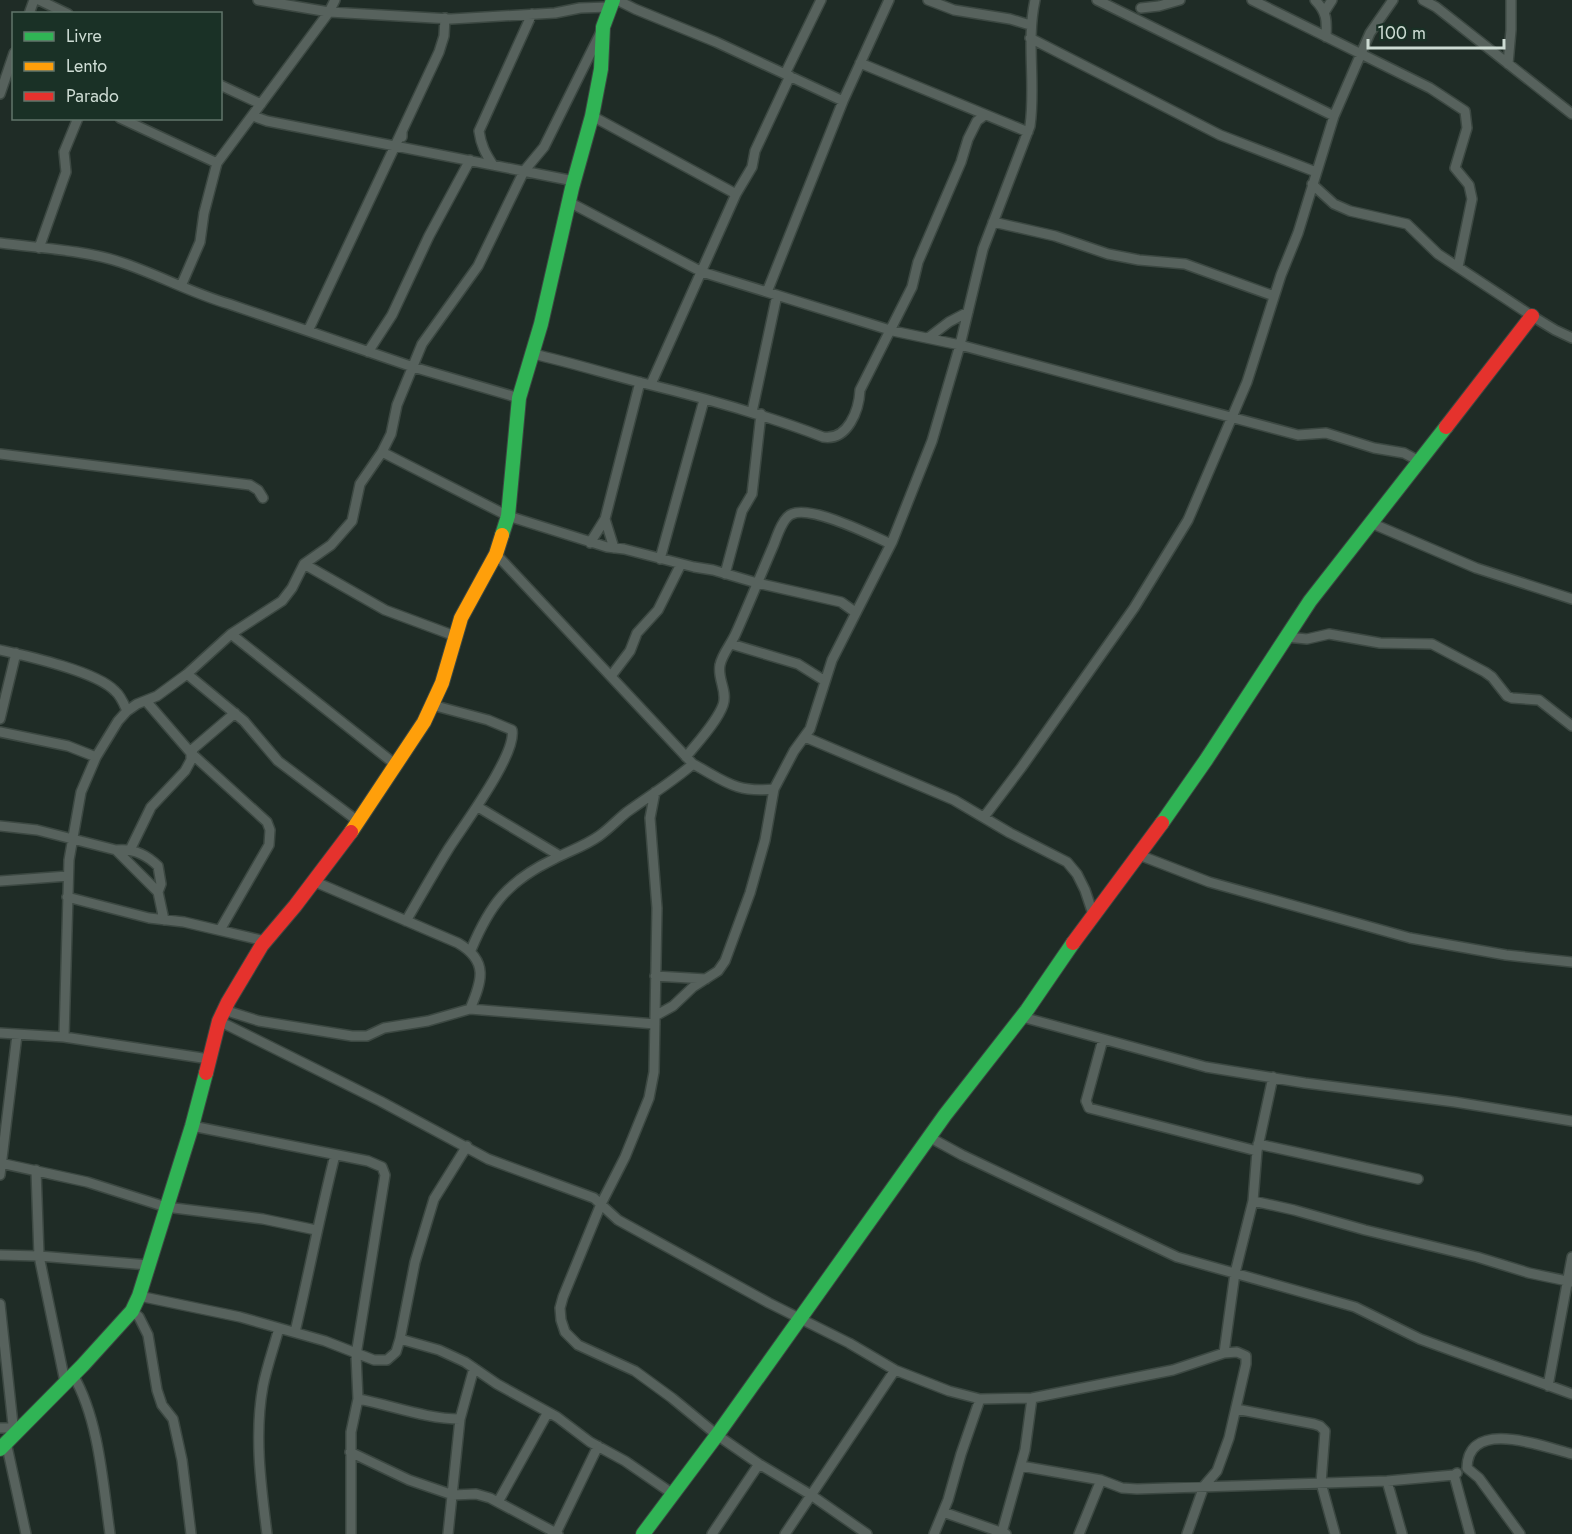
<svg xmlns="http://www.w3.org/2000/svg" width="1572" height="1534" viewBox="0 0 1572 1534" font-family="Jost,sans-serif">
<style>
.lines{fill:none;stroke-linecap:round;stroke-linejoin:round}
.street-casing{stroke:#3c4842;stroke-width:12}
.fast-casing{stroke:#3c4842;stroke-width:16}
.slow-casing{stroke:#3c4842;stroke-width:16}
.jam-casing{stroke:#3c4842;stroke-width:16}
.street{stroke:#57625d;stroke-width:9}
.fast{stroke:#30b455;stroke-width:14}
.slow{stroke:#ff9f0a;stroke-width:14}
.jam{stroke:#e5322d;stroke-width:14}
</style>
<rect width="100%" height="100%" fill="#1f2c26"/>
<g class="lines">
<!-- street casing -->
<g class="street-casing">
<path id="street" d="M 39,0 L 68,14
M 258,0 L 329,12 L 451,19 L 555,13 L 580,8 L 609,7
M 617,0 L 635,9 L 716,42 L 843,101
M 928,0 L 954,10 L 1010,19 L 1030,25
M 1097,0 L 1334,116
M 1252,0 L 1430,88 L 1465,111 L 1467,128 L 1455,168 L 1469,185 L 1472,199 L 1458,267
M 1315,0 C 1327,12 1327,21 1326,37
M 1423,0 L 1436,7 L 1572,114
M 1141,8 L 1159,6 L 1180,0
M 1325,11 L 1332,0
M 29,14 L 34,0
M 1030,38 L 1220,135 L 1316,172
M 860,63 L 1028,132
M 1508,64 L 1511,30 L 1511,0
M 785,74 L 821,0
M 220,85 L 261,104
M 0,94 L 14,53
M 253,116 L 267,121 L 574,181
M 592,116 L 736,194
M 120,118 L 217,163
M 402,137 L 402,131 L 439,52 L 444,36 L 445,18
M 493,165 C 485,153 481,145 479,131 L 532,14
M 1312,184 L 1334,204 L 1350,211 L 1407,224 L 1438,254 L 1532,316 L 1555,330 L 1572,338
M 569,202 L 702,272 L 893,331 L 960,345 L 1298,435 L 1326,433 L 1374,448 L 1404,453 L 1419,461
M 993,222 L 1055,236 L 1108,254 L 1139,260 L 1185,264 L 1274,296
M 0,243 C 37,248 85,250 120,262 C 157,274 191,293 229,304 L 413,367 L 519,398
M 39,248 L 66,172 L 64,152 L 78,118
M 181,286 L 200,242 L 204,213 L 217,163 L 329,12 L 335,0
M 767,292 L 843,101 L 889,0
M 308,331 L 402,131
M 928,338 L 949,322 L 968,312
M 368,352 L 392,315 L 429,236 L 470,160
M 533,354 C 569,362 604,373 639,382 C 701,397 763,414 823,437 C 848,441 859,410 860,390 L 912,287 L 918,262 L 961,162 L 968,139 L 977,121 L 985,115
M 651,384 L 736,194 L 752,167 L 755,151 L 790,76
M 752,412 L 777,295
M 382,452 L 508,516 L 607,547 L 624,549 L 694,567 L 713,570 L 757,583 L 841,602 L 855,612
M 0,454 L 250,485 L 258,490 L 263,498
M 605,519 L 614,548
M 1371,523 L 1476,568 L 1572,599
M 590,543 L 605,519 L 640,382
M 660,559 L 704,400
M 304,564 L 385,610 L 455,636
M 725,574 L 742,511 L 752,494 L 761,414
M 231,634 L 396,765
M 1286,637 L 1307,639 L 1329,634 L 1380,643 L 1432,644 L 1485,672 L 1492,677 L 1507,696 L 1512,698 L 1539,700 L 1572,726
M 731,644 L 798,664 L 825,681
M 0,650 C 27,656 96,671 115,691 C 121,696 124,704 127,711
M 187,674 L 244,721 L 278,761 L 359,822
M 611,676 L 630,651 L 637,633 L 658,610 L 681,564
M 146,701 L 191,753 L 267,822 L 270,830 L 269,845 L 220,930
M 0,719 L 16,653
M 0,732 L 68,746 L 96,757
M 805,737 L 954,800 L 1010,833 L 1067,862 L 1077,874 L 1085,890 L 1093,914
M 686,757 C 697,743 717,722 723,705 C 728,691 717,679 720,665 C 722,654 732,643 736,633 C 749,604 761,574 774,544 C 777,536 783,517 792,514 C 811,505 871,535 891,544
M 693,764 C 725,781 735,793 774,789
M 655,792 L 650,818 L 657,908 L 654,1072 L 649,1098 L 625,1157 L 601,1204 L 563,1297 L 560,1308 L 561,1320 L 565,1332 L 578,1345 L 635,1371 L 672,1398 L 717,1435 L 759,1464 L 811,1495 L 867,1534
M 478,807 L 560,856
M 984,817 L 1021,768 L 1134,608 L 1188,520 L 1247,382 L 1281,275 L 1298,233 L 1334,116 L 1370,33 L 1393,0
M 0,826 L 37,830 L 116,850 C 133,848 146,854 158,866 L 161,884 L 158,892 L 164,920
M 116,850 L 158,892
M 130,850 L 151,807 L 185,771 L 191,760 L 191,753 L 194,748 L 235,713
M 1139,855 L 1209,882 L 1410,938 L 1506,955 L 1572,962
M 0,881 L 68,876
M 313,881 L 458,943 C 489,961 482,981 470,1009
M 67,897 L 149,918 L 184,922 L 265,941
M 406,921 C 420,897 434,872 449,848 C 463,826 517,754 512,730 L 488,720 L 432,705
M 471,950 C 490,904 508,881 554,859 C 569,851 585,846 599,836 C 609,829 617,820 627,812 C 649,796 672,782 693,764 L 496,554
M 655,976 L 706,979
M 224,1010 L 259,1021 L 352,1036 L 367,1036 L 384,1028 L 428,1021 L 470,1009 L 655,1024
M 655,1016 L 673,1006 L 693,987 L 718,971 L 725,961 L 750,893 L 765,840 L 774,789 L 794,751 L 810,729 L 832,660 L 892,542 L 932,441 L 960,345 L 983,249 L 1030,126 C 1036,84 1026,42 1035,0
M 1022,1017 L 1206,1067 L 1305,1083 L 1455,1102 L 1572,1121
M 219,1021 L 380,1101 L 488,1159 L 594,1198 L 618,1220 L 769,1303 L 849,1343 L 895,1370 L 949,1391 L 980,1399 L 1032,1398 L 1173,1370 L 1224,1353 L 1237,1352 L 1246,1356 L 1246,1364 L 1229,1438 L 1217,1471 L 1204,1486 L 1187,1534
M 0,1033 L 64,1037 L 209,1059
M 64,1037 L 69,860 L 81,792 L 96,757 L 118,721 L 127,711 L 137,704 L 157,696 L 187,674 L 231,634 L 282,601 L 292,588 L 304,564 L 331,545 L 352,521 L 360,484 L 382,452 L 391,434 L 397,405 L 422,344 L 478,266 L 524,171 L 544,147 L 600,34
M 1103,1039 L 1086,1101 L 1089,1108 L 1257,1151
M 192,1126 L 368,1161 L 382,1167 L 385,1175 L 356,1355 L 358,1399 L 351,1432 L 351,1534
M 929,1137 L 962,1155 L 1177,1257 L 1355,1307 L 1420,1339 L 1572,1394
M 1258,1144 L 1418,1179
M 0,1163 L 87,1182 L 166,1207 L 263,1219 L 316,1230
M 36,1170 L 39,1256 L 65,1382
M 0,1175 L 17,1035
M 1253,1201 L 1294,1210 L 1365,1230 L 1477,1257 L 1529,1273 L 1572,1282
M 0,1255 L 39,1256 L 148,1265
M 139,1296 L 240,1317 L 325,1341 L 374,1360 L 387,1360 L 396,1352 L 400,1339 L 415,1262 L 434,1199 L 467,1146
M 0,1304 L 14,1434
M 132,1311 L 139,1317 L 148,1335 L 157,1390 L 162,1405 L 173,1419 L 182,1460 L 191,1534
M 295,1332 C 309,1273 320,1214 335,1155
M 400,1339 L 439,1350 L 465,1362 L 497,1384 L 557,1417 L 590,1442 L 625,1461 L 673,1494
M 1224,1353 L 1235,1273 L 1253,1201 L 1257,1151 L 1273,1077
M 73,1375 C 99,1419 103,1484 110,1534
M 1548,1386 L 1572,1257
M 358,1399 C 391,1405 426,1419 460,1419
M 1236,1409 L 1314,1424 L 1320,1426 L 1325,1431 L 1321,1483 L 1335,1534
M 0,1428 L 13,1428
M 6,1442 L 26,1534
M 350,1452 L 409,1480 L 453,1495 L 476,1494 L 490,1498 L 558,1534
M 1021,1466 L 1101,1480
M 1467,1468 C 1468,1417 1544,1447 1572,1454
M 1467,1468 L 1479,1478 L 1520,1534
M 1457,1473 L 1454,1475 L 1470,1534
M 1387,1481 L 1402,1534
M 498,1502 L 548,1412
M 943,1512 L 1006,1534
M 1002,1532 L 1025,1450 L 1032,1398
M 556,1533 L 598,1446
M 267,1534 C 261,1486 254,1435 263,1386 C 267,1366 274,1347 279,1328
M 448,1534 L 460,1419 L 474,1368
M 712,1534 L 759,1464
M 785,1534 L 895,1370
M 934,1534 L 948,1500 L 961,1454 L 980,1399
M 1079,1534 L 1101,1480 L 1122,1488 L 1137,1489 L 1387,1481 L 1454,1475"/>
</g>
<!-- fast casing -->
<g class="fast-casing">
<path id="fast" d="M 502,535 L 508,516 L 519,398 L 541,324 L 572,188 L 592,116 L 601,69 L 603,27 L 613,0
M 1162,823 L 1206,760 L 1310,601 L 1446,427
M 0,1449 L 83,1365 L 132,1311 L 139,1296 L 192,1126 L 206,1073
M 643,1534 L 717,1435 L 945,1115 L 1027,1010 L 1073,943"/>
</g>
<!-- slow casing -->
<g class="slow-casing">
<path id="slow" d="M 351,832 L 424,722 L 442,683 L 461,618 L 496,554 L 502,535"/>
</g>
<!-- jam casing -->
<g class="jam-casing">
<path id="jam" d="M 1446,427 L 1532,316
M 1073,943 L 1162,823
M 206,1073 L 219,1021 L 228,1002 L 262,945 L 295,906 L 351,832"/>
</g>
<!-- street -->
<use href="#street" class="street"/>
<!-- fast -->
<use href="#fast" class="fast"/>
<!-- slow -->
<use href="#slow" class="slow"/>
<!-- jam -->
<use href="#jam" class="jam"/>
</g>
<!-- legend -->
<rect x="12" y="12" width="210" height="108" fill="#1a3126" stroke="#62756b" stroke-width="1.5"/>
<rect x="24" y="32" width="30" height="9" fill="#30b455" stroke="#62756b" stroke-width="1.5"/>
<text x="66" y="42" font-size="18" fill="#cddbd3">Livre</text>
<rect x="24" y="62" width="30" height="9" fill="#ff9f0a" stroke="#62756b" stroke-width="1.5"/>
<text x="66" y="72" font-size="18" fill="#cddbd3">Lento</text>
<rect x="24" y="92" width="30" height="9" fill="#e5322d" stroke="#62756b" stroke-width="1.5"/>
<text x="66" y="102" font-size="18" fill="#cddbd3">Parado</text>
<!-- scale -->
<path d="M1368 39v9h136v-9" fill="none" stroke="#cddbd3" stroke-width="3"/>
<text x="1377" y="39" font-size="18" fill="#cddbd3" stroke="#1a3126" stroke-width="4.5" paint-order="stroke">100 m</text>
</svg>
